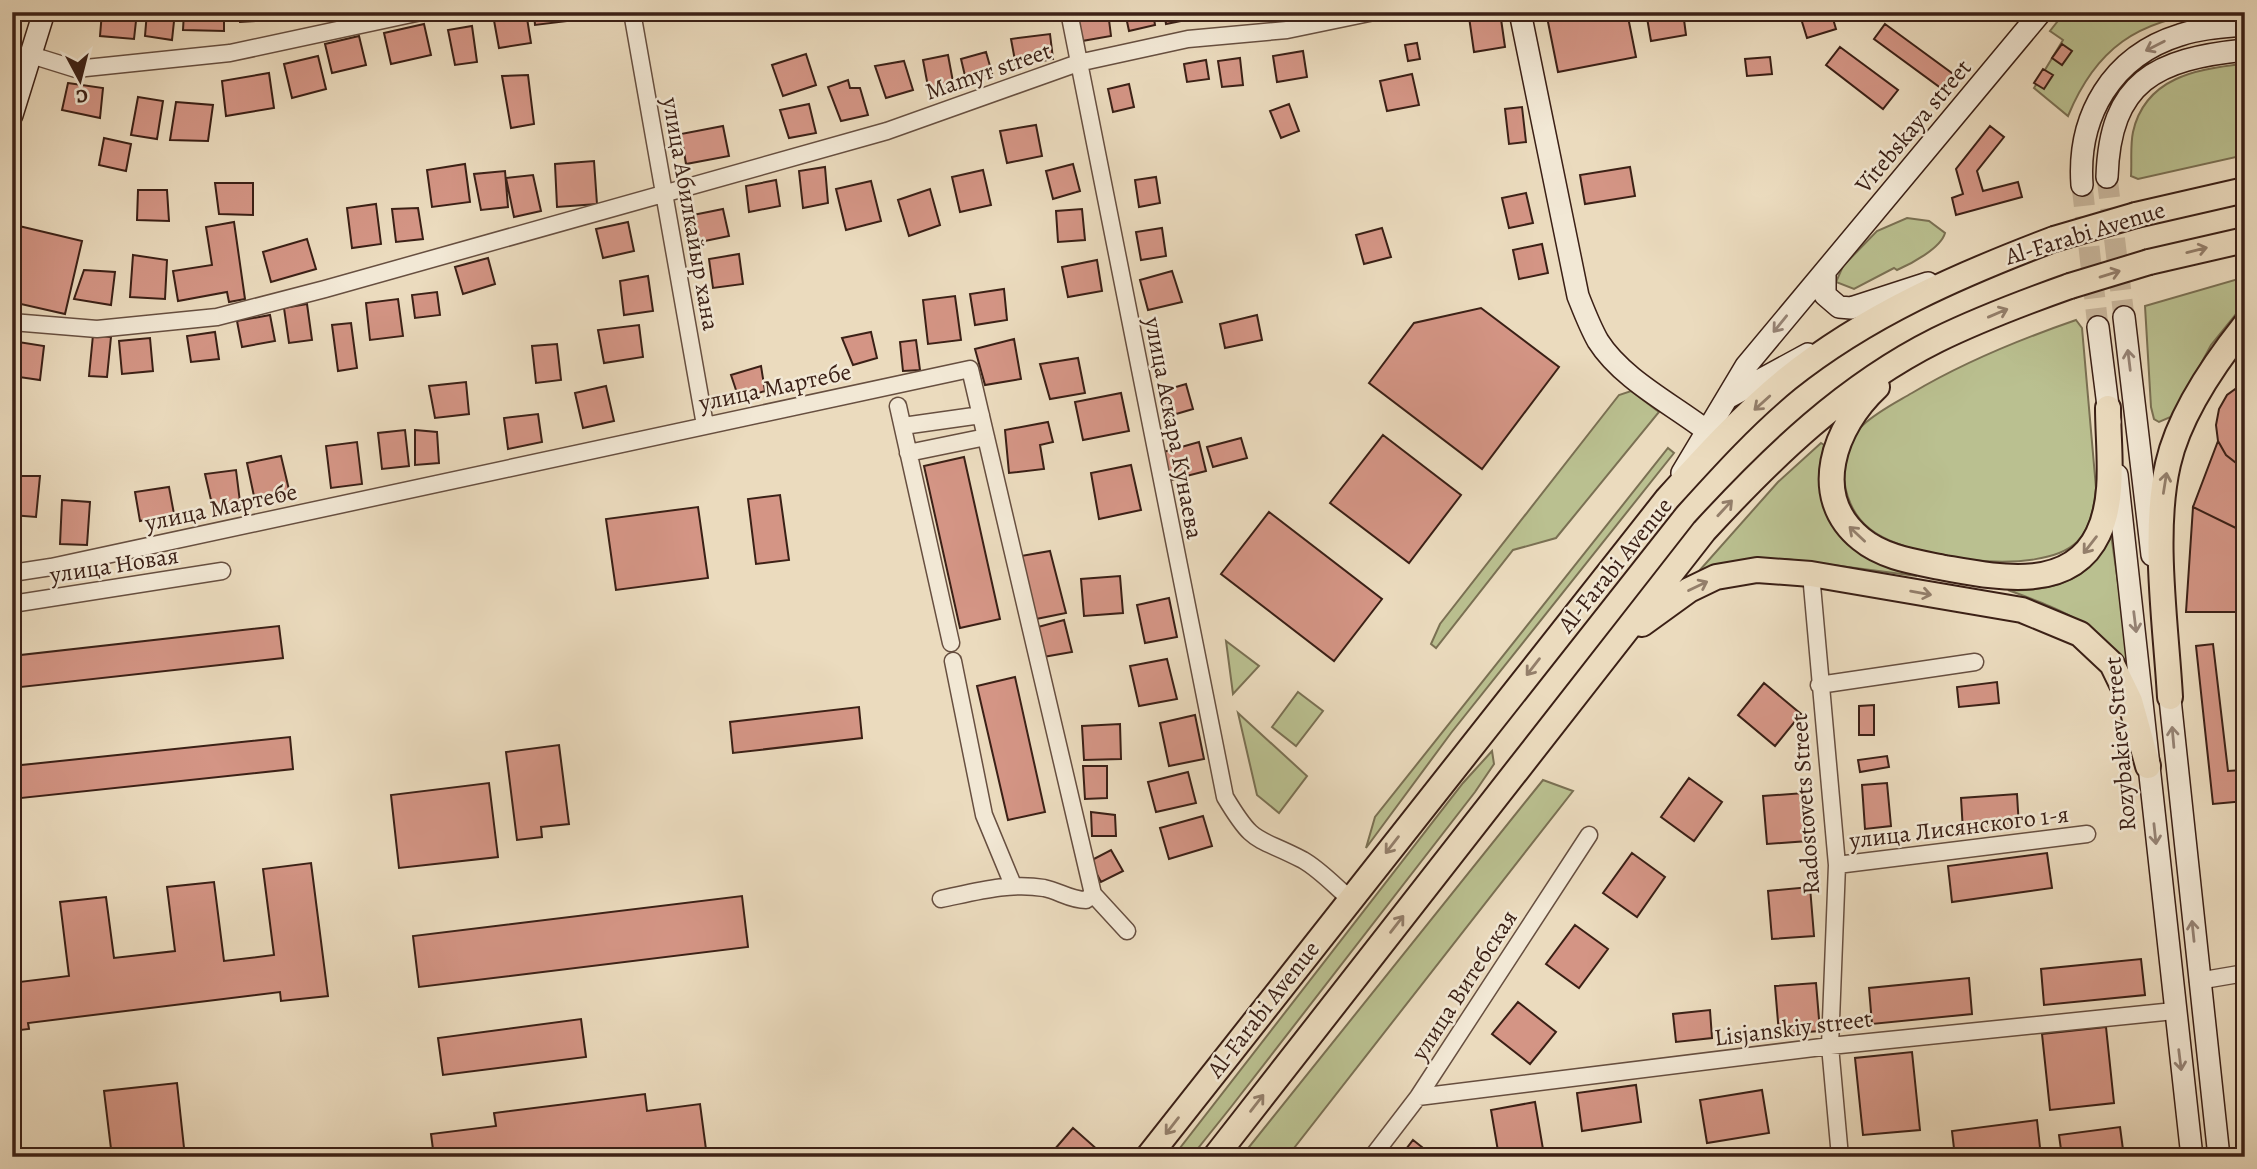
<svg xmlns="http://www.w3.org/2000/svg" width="2257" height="1169" viewBox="0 0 2257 1169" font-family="Alegreya,serif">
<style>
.green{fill:#bac090;stroke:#7a7053;stroke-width:2}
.building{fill:#d49585;stroke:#3b2016;stroke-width:2}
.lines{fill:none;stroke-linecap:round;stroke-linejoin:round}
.secondary-tunnel{stroke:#c8b69c;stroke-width:21;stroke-dasharray:21 10;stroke-linecap:butt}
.street-casing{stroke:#674f40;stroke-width:19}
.secondary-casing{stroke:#3b2016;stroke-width:24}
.primary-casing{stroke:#3b2016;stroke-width:28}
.street{stroke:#f2e8d5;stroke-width:16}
.secondary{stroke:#f2e8d5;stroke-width:21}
.primary{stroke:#ebdbbe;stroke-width:24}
.primary-bridge-casing{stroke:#3b2016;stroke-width:28;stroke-linecap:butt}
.primary-bridge{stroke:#ebdbbe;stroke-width:24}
.oneway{stroke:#968476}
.oneway2{stroke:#937e6a}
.labels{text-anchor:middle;stroke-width:5;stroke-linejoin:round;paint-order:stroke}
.street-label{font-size:24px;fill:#3b2016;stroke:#f2e8d5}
</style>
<rect width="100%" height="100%" fill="#ebdbbe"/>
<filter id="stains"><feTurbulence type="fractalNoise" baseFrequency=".00286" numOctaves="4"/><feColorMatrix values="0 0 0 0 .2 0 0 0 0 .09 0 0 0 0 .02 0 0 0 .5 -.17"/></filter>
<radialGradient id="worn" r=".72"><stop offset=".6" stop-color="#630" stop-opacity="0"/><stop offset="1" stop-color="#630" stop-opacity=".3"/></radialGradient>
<!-- green -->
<path class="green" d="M 2065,12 L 2210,12 C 2138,20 2096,48 2068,116 L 2034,88 L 2063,40 L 2050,31 Z
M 2245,64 L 2245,155 L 2138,179 L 2131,176 C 2132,162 2130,146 2133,132 C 2145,78 2197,68 2245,64 Z
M 1907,218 L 1929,221 L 1945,233 C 1941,248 1911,264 1897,270 L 1894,268 L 1854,289 L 1836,282 L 1843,266 L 1877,231 Z
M 2245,277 L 2245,303 L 2211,345 L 2173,416 L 2159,422 L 2154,419 L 2151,407 L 2145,306 Z
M 2076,320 L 2082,328 L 2096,488 C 2094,507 2091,527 2077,542 C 2040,578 1907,559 1870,529 C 1853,516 1844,494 1844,473 C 1845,456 1850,437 1863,425 C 1877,412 1895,403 1912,393 C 1964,362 2018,340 2076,320 Z
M 1631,391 L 1659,412 L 1556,538 L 1513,550 L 1436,648 L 1431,644 L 1440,624 L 1619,395 Z
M 1821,443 L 1824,445 L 1819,476 L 1826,509 L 1877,563 L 1917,576 L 1786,559 L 1760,559 L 1691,580 L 1778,482 Z
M 1668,448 L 1674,453 L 1451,733 L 1366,848 L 1375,817 Z
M 2111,534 L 2132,680 C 2110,626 2059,609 2008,590 C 2053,592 2093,580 2111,534 Z
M 1226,641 L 1259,666 L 1233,694 Z
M 1298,692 L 1323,711 L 1296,746 L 1272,727 Z
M 1238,713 L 1307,776 L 1279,813 L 1257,795 Z
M 1492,751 L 1494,764 L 1475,792 L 1231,1107 L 1191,1157 L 1173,1157 L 1463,783 Z
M 1543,780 L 1573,791 L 1287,1157 L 1241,1157 Z"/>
<!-- building -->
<path class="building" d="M 102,12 L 137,12 L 134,39 L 100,36 Z
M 147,12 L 175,12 L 172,40 L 145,36 Z
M 184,12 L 224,12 L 224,31 L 183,30 Z
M 239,12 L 268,12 L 269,20 L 240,22 Z
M 508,12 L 526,12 L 531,43 L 499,48 L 493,15 Z
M 534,12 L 567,12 L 568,21 L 535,25 Z
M 579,12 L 610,12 L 610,13 L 580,19 Z
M 1077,12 L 1108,12 L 1111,36 L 1082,41 Z
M 1125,12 L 1153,12 L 1155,25 L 1129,31 Z
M 1164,12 L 1195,12 L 1196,18 L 1166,24 Z
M 1211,12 L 1243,12 L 1212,18 Z
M 1273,12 L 1305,12 L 1274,19 Z
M 1500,12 L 1505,47 L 1474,52 L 1469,17 Z
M 1546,12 L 1627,12 L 1636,57 L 1558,72 Z
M 1646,12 L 1683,12 L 1686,35 L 1651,41 Z
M 1799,12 L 1831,12 L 1836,29 L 1807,38 Z
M 424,24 L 431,55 L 391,64 L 384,33 Z
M 1885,24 L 1960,79 L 1949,94 L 1874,39 Z
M 472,26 L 477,62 L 455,65 L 448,30 Z
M 1050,34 L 1053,59 L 1016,66 L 1011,39 Z
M 359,36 L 366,65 L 332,73 L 325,44 Z
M 1417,43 L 1420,59 L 1408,61 L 1405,45 Z
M 2062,44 L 2072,51 L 2062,65 L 2052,58 Z
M 1840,47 L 1898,90 L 1883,109 L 1826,65 Z
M 1303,51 L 1307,77 L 1277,82 L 1273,56 Z
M 986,52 L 992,73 L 966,80 L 961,59 Z
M 806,54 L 816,85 L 783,96 L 772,65 Z
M 948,55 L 954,87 L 929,92 L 923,60 Z
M 318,56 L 326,89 L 292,98 L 284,64 Z
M 1770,57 L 1772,74 L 1747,76 L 1745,59 Z
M 1240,58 L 1243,85 L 1222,87 L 1218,61 Z
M 1206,60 L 1209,79 L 1187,82 L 1184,64 Z
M 904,61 L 913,90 L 886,98 L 875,66 Z
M 2043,69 L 2053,75 L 2044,89 L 2034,83 Z
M 269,73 L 274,108 L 226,116 L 222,81 Z
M 1412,74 L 1419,105 L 1387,111 L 1380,81 Z
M 528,75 L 534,124 L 511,128 L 502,76 Z
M 848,80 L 850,88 L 860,88 L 868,115 L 841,121 L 828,87 Z
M 68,83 L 103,88 L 100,118 L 62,110 Z
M 1129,84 L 1134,107 L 1113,112 L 1108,89 Z
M 138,97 L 163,101 L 157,139 L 131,135 Z
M 176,102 L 213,105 L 208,141 L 170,140 Z
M 809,104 L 816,133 L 789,138 L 780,110 Z
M 1289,104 L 1299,131 L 1281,138 L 1270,111 Z
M 1522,107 L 1526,142 L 1509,144 L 1505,109 Z
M 1036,125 L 1042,156 L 1007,163 L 1000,131 Z
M 723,126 L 729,156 L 686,164 L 681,134 Z
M 1990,126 L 2004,137 L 1977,171 L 1983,191 L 2018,182 L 2022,197 L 1956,215 L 1952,198 L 1963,194 L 1956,169 Z
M 104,138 L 131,144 L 126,171 L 99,165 Z
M 594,161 L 597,204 L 557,207 L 555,164 Z
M 465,164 L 470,202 L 432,207 L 427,170 Z
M 1073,164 L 1080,191 L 1053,199 L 1046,171 Z
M 825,167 L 828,203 L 803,208 L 799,171 Z
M 1630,167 L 1635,196 L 1585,204 L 1580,175 Z
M 983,170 L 991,205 L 960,212 L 952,177 Z
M 505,171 L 508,207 L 481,210 L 474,174 Z
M 533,175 L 541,211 L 514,217 L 506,178 Z
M 1156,177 L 1160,203 L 1139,207 L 1135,180 Z
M 776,180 L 780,206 L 749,212 L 746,186 Z
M 871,181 L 881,221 L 846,230 L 836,189 Z
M 215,183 L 253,183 L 253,215 L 219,214 Z
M 930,189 L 940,225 L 909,236 L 898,200 Z
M 138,190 L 167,190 L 169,221 L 137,220 Z
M 1526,193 L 1533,223 L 1509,228 L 1502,198 Z
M 376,204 L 381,244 L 352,248 L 347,208 Z
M 418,208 L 423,239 L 396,242 L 392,209 Z
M 723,209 L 729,236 L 695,243 L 688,216 Z
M 1082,209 L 1085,240 L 1058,242 L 1056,211 Z
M 234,222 L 245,299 L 229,302 L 227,292 L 178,301 L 173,271 L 212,265 L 206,227 Z
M 628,222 L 634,251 L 603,258 L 596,229 Z
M 19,226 L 82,241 L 65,314 L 12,302 L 12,254 Z
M 1162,228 L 1166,256 L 1141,260 L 1136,232 Z
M 1382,228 L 1391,257 L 1364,264 L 1356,235 Z
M 307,239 L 316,269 L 271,282 L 263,252 Z
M 1542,244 L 1548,273 L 1519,279 L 1513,250 Z
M 739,254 L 743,284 L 713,288 L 709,259 Z
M 133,255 L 167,260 L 165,299 L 130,297 Z
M 488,258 L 495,284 L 463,294 L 455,267 Z
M 1097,260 L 1102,291 L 1068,297 L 1062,267 Z
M 84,270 L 115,272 L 111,305 L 74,299 Z
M 1172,271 L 1182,302 L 1148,310 L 1140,280 Z
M 648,276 L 653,311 L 624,315 L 620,281 Z
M 1004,289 L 1007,320 L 975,325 L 970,294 Z
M 437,292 L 440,315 L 415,318 L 412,295 Z
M 955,296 L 961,340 L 928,344 L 923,300 Z
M 398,299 L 403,336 L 370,340 L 366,303 Z
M 307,304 L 312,340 L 289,343 L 284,308 Z
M 1481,308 L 1559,367 L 1482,469 L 1369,383 L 1414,323 Z
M 270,315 L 275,341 L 242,347 L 237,321 Z
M 1257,315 L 1262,340 L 1225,348 L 1220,324 Z
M 351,323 L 357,368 L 338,371 L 332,325 Z
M 639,325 L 643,357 L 604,363 L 598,330 Z
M 215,332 L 219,359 L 191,362 L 187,336 Z
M 871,332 L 877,358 L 853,365 L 842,338 Z
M 93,335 L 111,337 L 107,377 L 89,376 Z
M 150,338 L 153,371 L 122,374 L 119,341 Z
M 1014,339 L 1021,379 L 985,385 L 975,349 Z
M 916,340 L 920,370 L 903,371 L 900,342 Z
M 12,341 L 44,346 L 40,380 L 12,376 Z
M 557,344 L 561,380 L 536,383 L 532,346 Z
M 1078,358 L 1085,393 L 1050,399 L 1040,364 Z
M 761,366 L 765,391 L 739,399 L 731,375 Z
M 466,382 L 469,414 L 435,418 L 429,386 Z
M 2245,382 L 2245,470 L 2226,455 L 2218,441 L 2216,425 L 2219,409 L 2227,395 Z
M 1186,384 L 1193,409 L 1166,417 L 1159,392 Z
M 606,386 L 614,421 L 583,428 L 575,393 Z
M 1121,393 L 1129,431 L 1083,440 L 1075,402 Z
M 538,414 L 542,442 L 508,449 L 504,418 Z
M 1048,422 L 1053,442 L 1040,445 L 1044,469 L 1009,473 L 1005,430 Z
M 405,430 L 409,466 L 382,469 L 378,433 Z
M 415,430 L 437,432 L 439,463 L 415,465 Z
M 1383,435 L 1461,495 L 1409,563 L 1330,503 Z
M 1241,438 L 1247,458 L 1213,467 L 1207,447 Z
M 2218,441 L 2226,455 L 2245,470 L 2245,507 L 2240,530 L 2193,507 Z
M 357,442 L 362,484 L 331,488 L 326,446 Z
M 1199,442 L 1206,471 L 1167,481 L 1160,453 Z
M 281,456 L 290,494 L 255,501 L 247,463 Z
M 964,457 L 1000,619 L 960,628 L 924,466 Z
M 1131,465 L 1141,510 L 1099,519 L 1091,473 Z
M 236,470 L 241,510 L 214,513 L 205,474 Z
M 12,476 L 40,476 L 36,517 L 12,515 Z
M 169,487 L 174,514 L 140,521 L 135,492 Z
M 780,495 L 789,560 L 756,564 L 748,499 Z
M 62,500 L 90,502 L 87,545 L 60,544 Z
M 698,507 L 708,578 L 616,590 L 606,519 Z
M 2193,507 L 2240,530 L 2240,612 L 2186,612 Z
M 1269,512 L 1382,599 L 1334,661 L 1221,574 Z
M 1050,551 L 1066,613 L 1036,619 L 1021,556 Z
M 1120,576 L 1123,613 L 1084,616 L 1081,579 Z
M 1169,598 L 1177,637 L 1145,643 L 1137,605 Z
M 1064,620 L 1072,652 L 1043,657 L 1038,627 Z
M 279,626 L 283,658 L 12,688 L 12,656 Z
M 2213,644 L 2228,771 L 2242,770 L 2245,796 L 2245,801 L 2213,804 L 2196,646 Z
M 1167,659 L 1177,699 L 1139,706 L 1130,666 Z
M 1015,677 L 1045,812 L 1008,820 L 977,686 Z
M 1997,682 L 1999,703 L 1959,707 L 1957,687 Z
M 1764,683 L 1801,714 L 1775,746 L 1738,715 Z
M 1874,705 L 1874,735 L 1859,735 L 1859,706 Z
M 859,707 L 862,738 L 733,753 L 730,722 Z
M 1195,715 L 1204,759 L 1169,766 L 1160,723 Z
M 1120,724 L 1121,759 L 1084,760 L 1082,726 Z
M 290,737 L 293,769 L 12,799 L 12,766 Z
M 559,745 L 569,824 L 541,827 L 542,837 L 517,840 L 506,752 Z
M 1887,756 L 1889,767 L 1860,772 L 1858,760 Z
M 1083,766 L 1107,766 L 1107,798 L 1085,799 Z
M 1188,772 L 1196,803 L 1156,812 L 1148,782 Z
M 1689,778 L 1722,802 L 1694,841 L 1661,817 Z
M 489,783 L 498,857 L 399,868 L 391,795 Z
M 1887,783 L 1891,826 L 1865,829 L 1862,785 Z
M 1804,793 L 1808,841 L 1767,844 L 1763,796 Z
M 2017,794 L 2019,827 L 1963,831 L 1961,798 Z
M 1091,812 L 1115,815 L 1116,836 L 1092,836 Z
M 1203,816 L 1212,846 L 1169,859 L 1160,828 Z
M 2245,841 L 2245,877 L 2240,842 Z
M 1111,850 L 1123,871 L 1101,882 L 1090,861 Z
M 1632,853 L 1665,877 L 1637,917 L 1603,893 Z
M 2047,853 L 2052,888 L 1952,902 L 1948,866 Z
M 311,863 L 328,996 L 281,1001 L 280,992 L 28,1023 L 29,1029 L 12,1031 L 12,915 L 20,982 L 69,976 L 60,902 L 106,897 L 114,958 L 175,951 L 167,887 L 214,882 L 224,961 L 274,955 L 263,869 Z
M 1810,887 L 1814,936 L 1772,939 L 1768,891 Z
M 742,896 L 748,947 L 419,987 L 413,936 Z
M 1575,925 L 1608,949 L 1579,988 L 1546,964 Z
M 2141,959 L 2145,995 L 2044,1005 L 2041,969 Z
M 1969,978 L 1972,1014 L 1872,1024 L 1869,988 Z
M 1816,983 L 1820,1031 L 1779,1034 L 1775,986 Z
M 1518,1002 L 1556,1032 L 1530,1064 L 1492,1034 Z
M 1710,1010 L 1712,1038 L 1676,1042 L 1673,1014 Z
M 581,1019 L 586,1057 L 443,1075 L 438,1038 Z
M 2106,1027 L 2114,1103 L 2050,1110 L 2042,1034 Z
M 1912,1052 L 1920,1130 L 1863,1135 L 1855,1058 Z
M 177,1083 L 185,1157 L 112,1157 L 104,1091 Z
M 1636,1085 L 1641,1122 L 1582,1131 L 1577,1093 Z
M 1762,1090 L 1769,1133 L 1707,1143 L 1700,1100 Z
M 645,1094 L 647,1111 L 700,1104 L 707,1157 L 434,1157 L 431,1134 L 496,1126 L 494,1113 Z
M 1535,1102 L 1544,1155 L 1499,1157 L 1491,1110 Z
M 2037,1120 L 2041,1157 L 1955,1157 L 1952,1131 Z
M 2120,1127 L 2124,1157 L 2062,1157 L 2059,1135 Z
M 1073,1128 L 1099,1151 L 1094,1157 L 1048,1157 Z
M 1413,1140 L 1432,1155 L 1431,1157 L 1400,1157 Z"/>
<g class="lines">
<!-- secondary-tunnel -->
<path class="secondary-tunnel" d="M 2107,177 L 2124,317
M 2082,185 L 2098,327"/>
<!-- street casing -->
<g class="street-casing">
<path id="street" d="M 632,12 L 705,425
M 1069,12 L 1225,797 C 1255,847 1255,835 1303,860 C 1319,869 1335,886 1349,898
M 31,55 L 76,69 L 230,53 L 421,12
M 12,322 L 97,329 L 217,317 L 325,289 L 887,131 L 1078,63 L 1188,39 L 1287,30 L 1374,12
M 898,406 L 951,643
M 903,426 L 981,415
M 908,453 L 986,437
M 12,573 L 51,567 L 970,369 L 1093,894 L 1127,931
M 1811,574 L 1837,865 L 1830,1046 L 1840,1157
M 12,604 L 222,571
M 953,661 L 984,815 L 1013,885
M 1819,685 L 1975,662
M 1837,865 L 2087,834
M 941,899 C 975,892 1009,882 1044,888 C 1059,891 1070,900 1086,900 L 1093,894
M 2198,981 L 2245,973
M 1418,1097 L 1830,1046 L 2174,1011
M 1372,1157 L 1418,1097 L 1589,835"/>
</g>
<!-- secondary casing -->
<g class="secondary-casing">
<path id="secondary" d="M 1520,12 L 1578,296 C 1584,311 1590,327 1598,341 C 1622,379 1672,404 1707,431
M 12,115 L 44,12
M 2107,177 C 2110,81 2156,59 2245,50
M 2082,185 C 2077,116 2112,56 2180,35 C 2201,28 2223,27 2245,25
M 1825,273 L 1825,295 L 1839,307 L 1851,308 L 1928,283
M 2124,317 L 2152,555
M 2098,327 L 2110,422
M 1729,397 L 1808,354
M 1682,473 L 1746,366 L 2041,12
M 2117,475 L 2192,1157
M 2168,680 L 2219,1157"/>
</g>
<!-- primary casing -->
<g class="primary-casing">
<path id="primary" d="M 2136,215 L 2245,190
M 2149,262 L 2245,240
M 1877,387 C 1835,426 1808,496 1861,539 C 1884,558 1916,562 1945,568 C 1996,577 2070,593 2098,534 C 2116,497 2108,448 2108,408
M 1642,624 L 1689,590 L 1716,577 L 1757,570 L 1811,574 L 2022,610 L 2080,634 L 2112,664 L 2130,701 L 2148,766
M 2170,697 C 2166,626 2152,533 2168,464 C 2179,415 2214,364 2245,325
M 1148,1157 L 1667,499 C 1705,457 1743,415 1787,379 C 1867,315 1959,275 2054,239
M 1215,1157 L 1704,531 C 1773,456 1845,386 1937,340 C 1980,319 2025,302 2070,286"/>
</g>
<!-- street -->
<use href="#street" class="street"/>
<!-- secondary -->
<use href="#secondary" class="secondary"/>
<!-- primary -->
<use href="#primary" class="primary"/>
<!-- primary-bridge casing -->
<g class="primary-bridge-casing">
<path id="primary-bridge" d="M 2054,239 L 2136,215
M 2070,286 L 2149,262"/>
</g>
<!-- primary-bridge -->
<use href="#primary-bridge" class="primary-bridge"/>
</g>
<!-- one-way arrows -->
<defs><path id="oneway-shaft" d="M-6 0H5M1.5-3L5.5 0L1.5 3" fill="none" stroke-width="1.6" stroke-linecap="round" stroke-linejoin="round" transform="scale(1.75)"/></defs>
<g class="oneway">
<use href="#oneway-shaft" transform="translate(2155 46) rotate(153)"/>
<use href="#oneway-shaft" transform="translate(1780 324) rotate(129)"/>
<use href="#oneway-shaft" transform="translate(2129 360) rotate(-97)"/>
<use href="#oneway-shaft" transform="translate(2135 622) rotate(83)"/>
<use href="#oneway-shaft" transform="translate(2173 737) rotate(-95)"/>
<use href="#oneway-shaft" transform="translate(2155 834) rotate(84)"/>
<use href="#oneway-shaft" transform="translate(2193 931) rotate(-96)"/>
<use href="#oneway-shaft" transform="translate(2180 1060) rotate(83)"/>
</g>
<g class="oneway2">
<use href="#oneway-shaft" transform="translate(2197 250) rotate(-14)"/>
<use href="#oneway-shaft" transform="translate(2110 274) rotate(-17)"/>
<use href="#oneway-shaft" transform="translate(1998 313) rotate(-23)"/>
<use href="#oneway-shaft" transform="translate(1762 403) rotate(138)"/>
<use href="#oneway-shaft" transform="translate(2165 483) rotate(-81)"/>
<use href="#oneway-shaft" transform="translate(1725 508) rotate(-47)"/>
<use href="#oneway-shaft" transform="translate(1857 534) rotate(-137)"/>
<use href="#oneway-shaft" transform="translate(2090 545) rotate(128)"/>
<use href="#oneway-shaft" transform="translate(1698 586) rotate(-26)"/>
<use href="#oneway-shaft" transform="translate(1921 593) rotate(10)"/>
<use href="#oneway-shaft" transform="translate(1533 667) rotate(128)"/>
<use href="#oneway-shaft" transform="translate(1392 845) rotate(128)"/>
<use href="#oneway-shaft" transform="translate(1397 924) rotate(-52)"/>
<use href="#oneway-shaft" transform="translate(1257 1103) rotate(-52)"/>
<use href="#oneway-shaft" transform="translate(1172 1126) rotate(128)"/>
</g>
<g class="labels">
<!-- street labels -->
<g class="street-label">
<text transform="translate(988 71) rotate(-19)" y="8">Mamyr street</text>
<text transform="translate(1913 126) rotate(-50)" y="8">Vitebskaya street</text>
<text transform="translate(691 214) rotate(80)" y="8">улица Абилкайыр хана</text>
<text transform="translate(2085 233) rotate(-17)" y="8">Al-Farabi Avenue</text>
<text transform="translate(775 387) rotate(-12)" y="8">улица Мартебе</text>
<text transform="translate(1174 428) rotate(79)" y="8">улица Аскара Кунаева</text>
<text transform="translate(221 507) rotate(-12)" y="8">улица Мартебе</text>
<text transform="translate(114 565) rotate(-9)" y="8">улица Новая</text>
<text transform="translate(1615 565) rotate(-51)" y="8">Al-Farabi Avenue</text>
<text transform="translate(2120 744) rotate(-95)" y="8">Rozybakiev Street</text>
<text transform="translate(1805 804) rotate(-94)" y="8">Radostovets Street</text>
<text transform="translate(1959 827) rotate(-7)" y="8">улица Лисянского 1-я</text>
<text transform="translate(1464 985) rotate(-57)" y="8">улица Витебская</text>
<text transform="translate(1263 1009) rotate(-52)" y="8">Al-Farabi Avenue</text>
<text transform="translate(1793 1028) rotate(-7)" y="8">Lisjanskiy street</text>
</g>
</g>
<!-- margin -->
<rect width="2257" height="1169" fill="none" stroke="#ebdbbe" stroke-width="42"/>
<rect x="14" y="14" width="2229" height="1141" fill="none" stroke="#3b2016" stroke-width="3.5"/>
<rect x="21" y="21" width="2215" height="1127" fill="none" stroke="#3b2016" stroke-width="2"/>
<!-- north arrow -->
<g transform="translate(80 80) rotate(173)" stroke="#f2e8d5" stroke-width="5" paint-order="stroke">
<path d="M0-5L12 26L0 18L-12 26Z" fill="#3b2016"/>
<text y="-10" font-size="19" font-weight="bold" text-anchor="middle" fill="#3b2016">С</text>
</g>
<rect width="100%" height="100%" filter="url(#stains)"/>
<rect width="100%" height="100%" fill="url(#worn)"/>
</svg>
